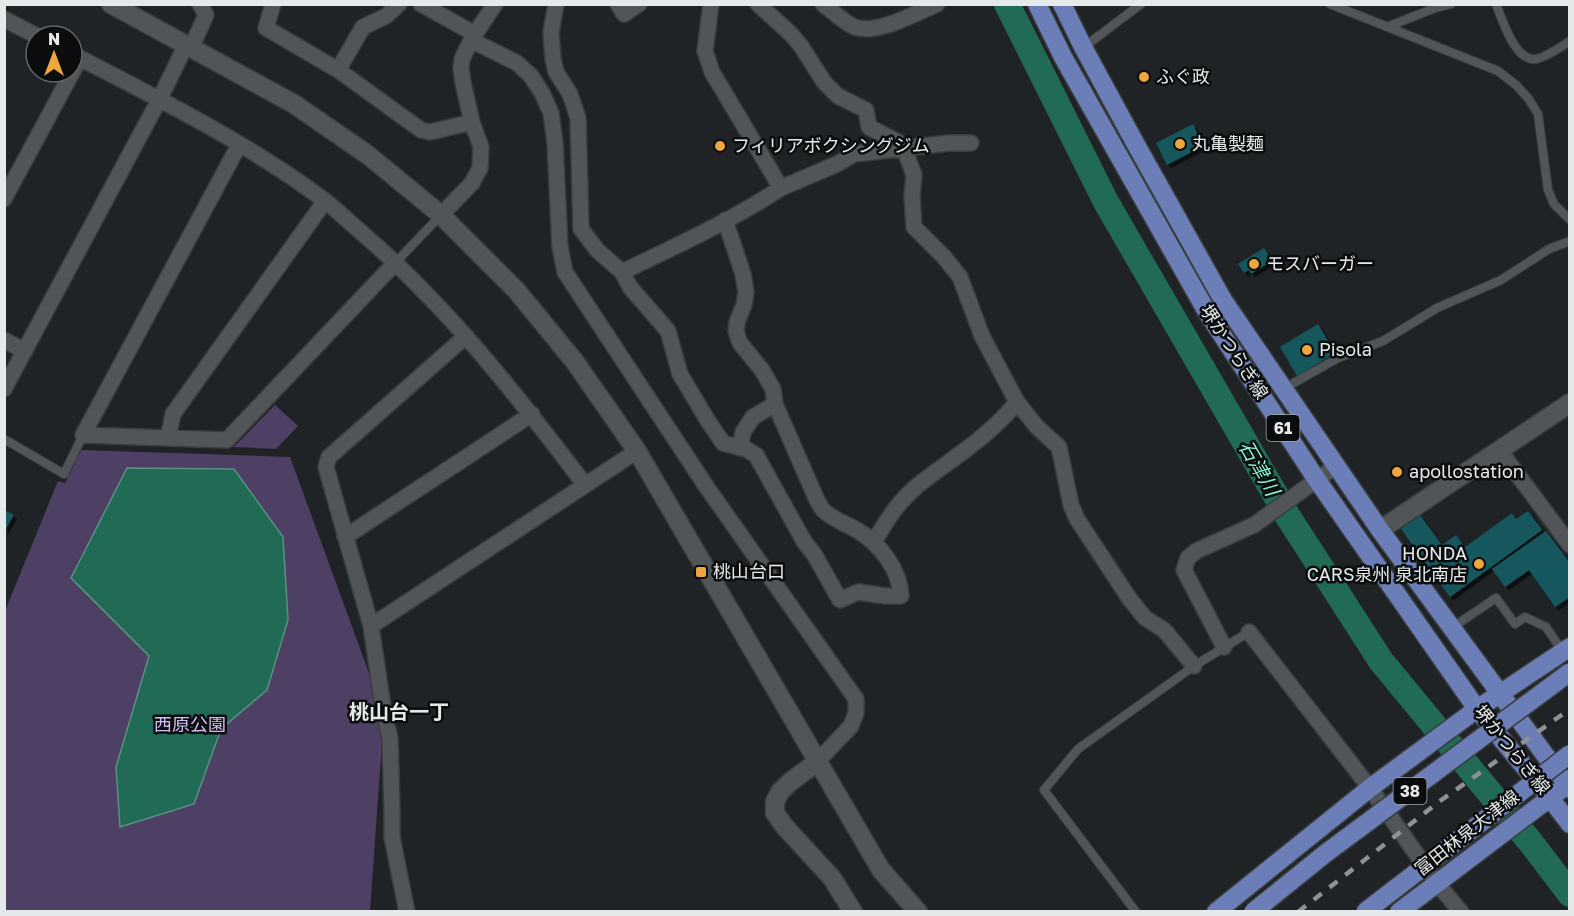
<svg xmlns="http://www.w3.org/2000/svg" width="1574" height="916" viewBox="0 0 1574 916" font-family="'Golos Text','Noto Sans JP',sans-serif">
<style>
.green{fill:#4e3f64}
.water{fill:#206a56;stroke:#5b9082;stroke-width:1.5}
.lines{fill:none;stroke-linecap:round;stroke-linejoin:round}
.river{stroke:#206a56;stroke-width:26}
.building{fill:#16575d;filter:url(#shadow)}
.lane-casing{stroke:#3a3d3e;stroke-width:10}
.street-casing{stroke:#3a3d3e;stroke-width:18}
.secondary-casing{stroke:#3a3d3e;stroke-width:21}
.primary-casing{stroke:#3a3d3e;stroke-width:21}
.lane{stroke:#515558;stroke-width:8}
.street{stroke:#515558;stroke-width:15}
.secondary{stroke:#515558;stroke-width:18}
.primary{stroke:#6b7eb8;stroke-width:18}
.rail{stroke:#8e9293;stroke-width:4.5;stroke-dasharray:10 10;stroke-linecap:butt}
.primary-bridge-casing{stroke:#3a3d3e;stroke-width:21;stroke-linecap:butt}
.primary-bridge{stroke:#6b7eb8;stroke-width:18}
.poi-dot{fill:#eea73d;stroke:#0a0c0d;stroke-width:2}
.labels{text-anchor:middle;stroke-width:5;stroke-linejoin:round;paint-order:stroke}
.shield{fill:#0a0c0d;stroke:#a4a7a8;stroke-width:1.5}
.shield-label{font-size:16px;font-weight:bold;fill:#e6e9ea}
.poi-label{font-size:18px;fill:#e6e9ea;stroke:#0a0c0d;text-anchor:start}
.street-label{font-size:18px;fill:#e6e9ea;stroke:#0a0c0d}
.park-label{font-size:18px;fill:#d3bcf9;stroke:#0a0c0d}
.water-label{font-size:20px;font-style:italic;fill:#88f0cf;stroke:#0a0c0d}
.neighbourhood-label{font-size:20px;font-weight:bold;fill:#e6e9ea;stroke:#0a0c0d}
</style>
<defs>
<filter id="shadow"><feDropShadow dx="3.5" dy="3.5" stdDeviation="0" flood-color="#0009"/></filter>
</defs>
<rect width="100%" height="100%" fill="#1f2325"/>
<!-- green -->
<path class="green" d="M 275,405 L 298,426 L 276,449 L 234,447 Z
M 81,450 L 290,457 L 384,714 L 370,911 L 5,912 L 5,611 L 58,481 L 65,483 Z"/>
<!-- water -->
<path class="water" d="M 127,468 L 234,469 L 283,537 L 288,620 L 267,690 L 221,729 L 194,804 L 120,827 L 116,767 L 149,656 L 71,578 Z"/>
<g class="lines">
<!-- river -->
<path class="river" d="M 1007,4 L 1106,202 L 1287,515 L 1381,661 L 1532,844 L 1570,894"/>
</g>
<!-- building -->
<path class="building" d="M 1193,124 L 1203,146 L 1167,165 L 1156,143 Z
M 1264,248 L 1272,261 L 1251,274 L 1249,270 L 1244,273 L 1238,264 Z
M 1318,324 L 1335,353 L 1297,376 L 1280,347 Z
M 4,510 L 14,515 L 4,532 Z
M 1528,511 L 1542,530 L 1450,597 L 1401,529 L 1420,515 L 1442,545 L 1456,535 L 1465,547 L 1512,513 L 1516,519 Z
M 1546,531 L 1570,563 L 1570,597 L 1555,607 L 1529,570 L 1505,587 L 1492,569 Z"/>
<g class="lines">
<!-- lane casing -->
<g class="lane-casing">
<path id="lane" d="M 1330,4 L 1498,71 L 1516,85 L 1528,98 L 1538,114 L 1548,190 L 1554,204 L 1570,220
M 1496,4 C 1502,19 1515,62 1536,59 C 1546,57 1561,47 1570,41
M 1387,27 L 1435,8 L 1451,4
M 1084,47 L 1141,4
M 396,262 L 441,215
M 1285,388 L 1338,358 L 1383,341 L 1437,308 L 1501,280 L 1549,249 L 1570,241
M 4,439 L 64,474 L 83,435
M 1453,627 L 1496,598 L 1515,624 L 1525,617 L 1546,627 L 1563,652
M 1136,912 L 1044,790 L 1078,749 L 1194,666 L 1249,632"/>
</g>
<!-- street casing -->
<g class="street-casing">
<path id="street" d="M 273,4 L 266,28 L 338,70 L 421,130 L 430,132 L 472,122
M 421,4 L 475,34
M 556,4 L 551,32 L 553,59 L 556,72 L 570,94 L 578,118 L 581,229 L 597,250 L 622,272 L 630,287 L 668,331 L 680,374 L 708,421 L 723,443 L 746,449 L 756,455 L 805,543 L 814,554 L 840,600 L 858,592 L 886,596 L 901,596 C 900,571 881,545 860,532 C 848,524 833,520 823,510 C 821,507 818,502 816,498 L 775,404 L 773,389 L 762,370 L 740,343 L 736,331 L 737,322 L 744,305 L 746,292 L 743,274 L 725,220
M 618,4 L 624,14 L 639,4
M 758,4 L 791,34 L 801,46 L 824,82 L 838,96 L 866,110 L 869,127 L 898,142 L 904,148 L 914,175 L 912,196 L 914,227 L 944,257 L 960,277 L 982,336 L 1017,402 L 1037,427 L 1059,447 L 1071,505 L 1077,519 L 1129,598 L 1145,618 L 1164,630 L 1194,666
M 823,4 C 831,10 846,24 855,27 C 877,35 916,13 937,4
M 4,19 L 37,36
M 471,40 L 517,63 L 531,76 L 542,93 L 551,113 L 555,143 L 560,247 L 565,272 L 706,486 L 856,699 L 856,713 L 851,726 L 817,762
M 191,48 L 206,15 L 200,4
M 72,54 C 157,98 248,143 324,200 C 337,210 349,222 362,233 C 447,306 517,395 585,485
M 338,70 L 363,27 L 386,16 L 399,4
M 239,145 L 83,435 L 227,440 L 396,262
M 781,188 L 837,164 L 854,154 L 949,143 L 971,143
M 4,199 L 80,58
M 441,215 L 472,183 L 480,168 L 481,147 L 472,122 L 463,83 L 461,68 L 462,59 L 471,40 L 495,4
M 622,272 C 676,246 731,221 781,188 L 712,72 L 705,51 L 711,4
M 4,340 L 25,351
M 4,389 L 159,100 L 186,45
M 168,438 L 173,414 L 325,201
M 740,448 L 743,432 L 753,417 L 775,404
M 1500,451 L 1570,545
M 345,537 L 532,414
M 874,542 C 886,521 898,502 917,486 C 951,459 989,437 1017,402
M 371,626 L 637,451
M 1249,632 L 1370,788 L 1436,882 L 1461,912
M 1224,647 L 1184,570 L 1188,558 L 1196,551 L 1254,525 L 1336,466
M 407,912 L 392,837 L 392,812 L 390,738 L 384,714 L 371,626 L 326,467 L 329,457 L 466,336"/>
</g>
<!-- secondary casing -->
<g class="secondary-casing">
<path id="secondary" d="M 111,4 L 294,104 L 368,155 L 441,215 L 516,290 L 575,362 L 637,451 L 881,870 L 918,912
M 1380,530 L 1570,403
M 817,762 L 790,782 L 780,792 L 775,802 L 775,813 L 785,827 L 832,878 L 853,912"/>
</g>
<!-- primary casing -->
<g class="primary-casing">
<path id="primary" d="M 1037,4 L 1063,57 L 1207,312 L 1317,480 L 1477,709 L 1550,798 L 1570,824
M 1062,4 L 1083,47 L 1134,141 L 1223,300 L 1380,530 L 1570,789
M 1216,912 L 1370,788 L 1477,709 L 1570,647
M 1399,912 L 1559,791"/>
</g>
<!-- lane -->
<use href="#lane" class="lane"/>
<!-- street -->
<use href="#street" class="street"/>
<!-- secondary -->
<use href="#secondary" class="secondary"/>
<!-- primary -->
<use href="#primary" class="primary"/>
<!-- rail -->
<path class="rail" d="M 1298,912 L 1440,801 L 1570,709"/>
<!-- primary-bridge casing -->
<g class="primary-bridge-casing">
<path id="primary-bridge" d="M 1253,912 L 1326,853 L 1570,672
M 1365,912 L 1570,754"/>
</g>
<!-- primary-bridge -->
<use href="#primary-bridge" class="primary-bridge"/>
</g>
<!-- markers -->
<g class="poi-dot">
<circle cx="1144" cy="77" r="6"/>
<circle cx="1180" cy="144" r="6"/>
<circle cx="720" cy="146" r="6"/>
<circle cx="1254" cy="264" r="6"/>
<circle cx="1307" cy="350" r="6"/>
<circle cx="1397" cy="472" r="6"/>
<circle cx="1479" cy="564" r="6"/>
<rect x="695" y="566" width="12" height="12" rx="3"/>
</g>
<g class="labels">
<!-- shield labels -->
<g class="shield">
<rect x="1266.5" y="415" width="33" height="26" rx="4.5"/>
<rect x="1393.5" y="778" width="33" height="26" rx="4.5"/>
</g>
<g class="shield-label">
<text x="1283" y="434">61</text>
<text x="1410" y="797">38</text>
</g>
<!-- poi labels -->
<g class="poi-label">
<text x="1156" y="83">ふぐ政</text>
<text x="1192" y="150">丸亀製麺</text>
<text x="732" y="152">フィリアボクシングジム</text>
<text x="1266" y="270">モスバーガー</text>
<text x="1319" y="356">Pisola</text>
<text x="1409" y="478">apollostation</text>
<text x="1467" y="560" text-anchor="end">HONDA<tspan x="1467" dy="21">CARS泉州 泉北南店</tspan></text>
<text x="713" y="578">桃山台口</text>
</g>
<!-- street labels -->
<g class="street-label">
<text transform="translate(1234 352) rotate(57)" y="6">堺かつらぎ線</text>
<text transform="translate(1512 750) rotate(51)" y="6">堺かつらぎ線</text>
<text transform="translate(1467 833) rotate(-38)" y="6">富田林泉大津線</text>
</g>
<!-- park labels -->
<g class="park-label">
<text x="190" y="731">西原公園</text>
</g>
<!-- water labels -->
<g class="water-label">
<text transform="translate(1259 468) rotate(60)" y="7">石津川</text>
</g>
<!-- neighbourhood labels -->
<g class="neighbourhood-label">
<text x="399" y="719">桃山台一丁</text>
</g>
</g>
<!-- border -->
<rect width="1574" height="916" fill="none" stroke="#e6e9ea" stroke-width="12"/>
<!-- north arrow -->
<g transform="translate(54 54)"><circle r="28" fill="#0a0c0d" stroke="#626465" stroke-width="1.5"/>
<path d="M0-4.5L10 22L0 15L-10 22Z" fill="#eea73d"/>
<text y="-9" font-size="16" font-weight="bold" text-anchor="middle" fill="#e6e9ea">N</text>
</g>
</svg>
